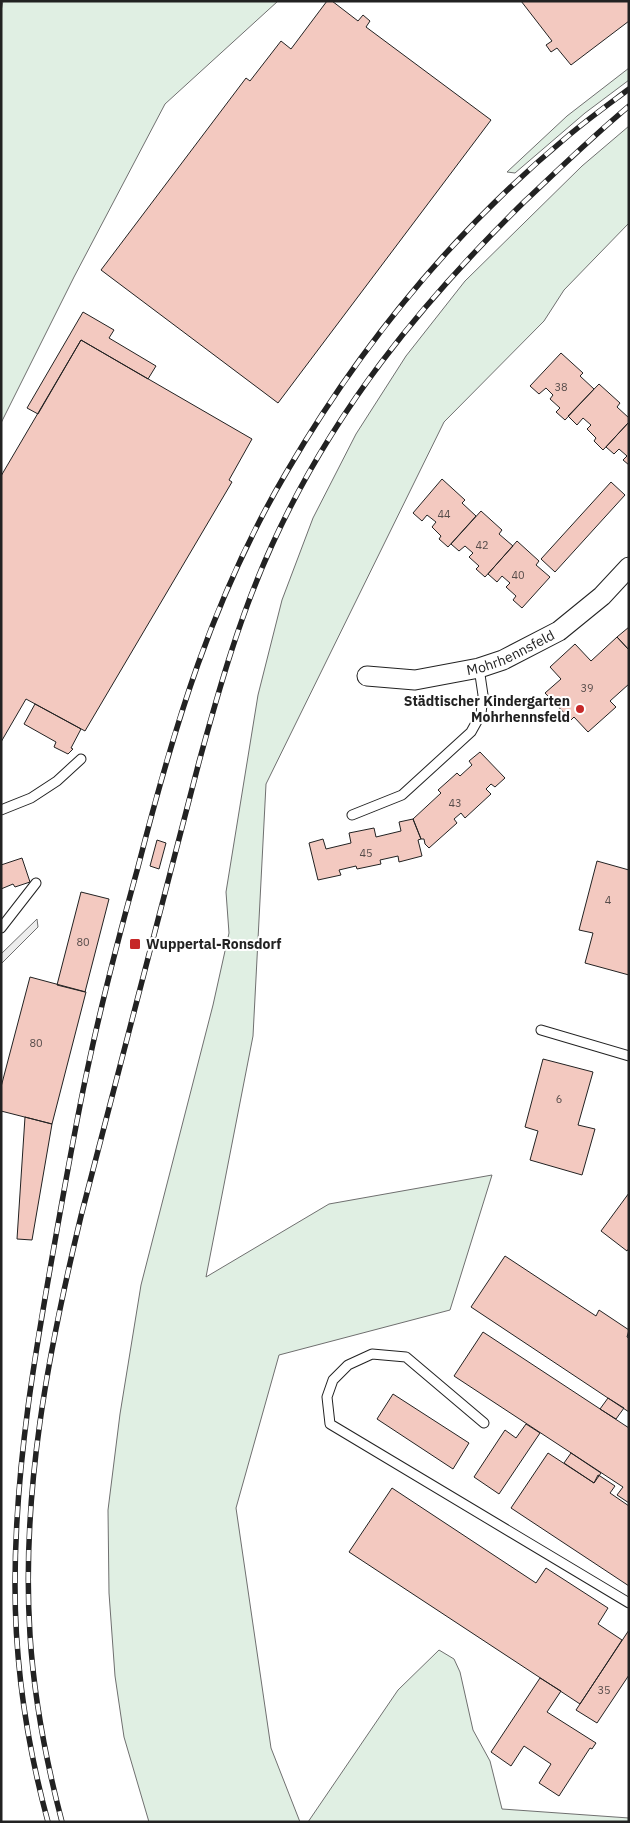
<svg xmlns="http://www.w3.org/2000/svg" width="630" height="1823" viewBox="0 0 630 1823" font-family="'IBM Plex Sans',sans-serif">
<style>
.green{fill:#e0efe3;stroke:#6f6f6f}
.parking{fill:#ededed;stroke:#6f6f6f}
.building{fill:#f3c9c0;stroke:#222}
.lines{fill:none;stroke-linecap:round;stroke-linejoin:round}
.lane-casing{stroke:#222;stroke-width:11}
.street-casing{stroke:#222;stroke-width:21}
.lane{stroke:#fff;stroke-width:9}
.street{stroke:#fff;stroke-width:19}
.rail-casing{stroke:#222;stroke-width:5.5}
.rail{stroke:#fff;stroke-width:4;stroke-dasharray:11;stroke-linecap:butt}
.poi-dot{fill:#c62828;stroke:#fff;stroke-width:2}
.labels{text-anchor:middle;stroke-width:4;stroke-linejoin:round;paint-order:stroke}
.number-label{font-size:11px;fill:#564c4a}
.street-label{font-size:14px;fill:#222;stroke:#fff}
.poi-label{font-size:14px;font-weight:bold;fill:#222;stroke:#fff;text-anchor:end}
</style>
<rect width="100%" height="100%" fill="#fff"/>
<!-- green -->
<path class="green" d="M 3,1 L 278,1 L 165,104 L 74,277 L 1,423 L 1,11 Z
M 629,68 L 629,80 L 585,113 L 515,173 L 507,172 L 567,116 Z
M 629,126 L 629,223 L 564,290 L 544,321 L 444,422 L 266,784 L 253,1036 L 206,1277 L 329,1204 L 492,1175 L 450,1310 L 279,1355 L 236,1508 L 271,1748 L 300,1822 L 149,1822 L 124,1737 L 115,1676 L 109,1593 L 108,1510 L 120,1414 L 141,1285 L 213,1005 L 229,933 L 226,892 L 258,695 L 282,600 L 313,518 L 356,434 L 406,356 L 465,281 L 582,166 Z
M 439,1650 L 454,1659 L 460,1672 L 473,1730 L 490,1761 L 502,1809 L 629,1818 L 629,1822 L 308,1822 L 398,1690 Z"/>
<!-- parking -->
<path class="parking" d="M 37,919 L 38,927 L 1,964 L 1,954 Z"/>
<!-- building -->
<path class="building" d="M 327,1 L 332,1 L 358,21 L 363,15 L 370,21 L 366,27 L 491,120 L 278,403 L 101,270 L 246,78 L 250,81 L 281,41 L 291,49 Z
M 521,1 L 629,1 L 629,21 L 571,65 L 557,48 L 551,52 L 546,45 L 552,41 Z
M 83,312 L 114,330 L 109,338 L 156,366 L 148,379 L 81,340 L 38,414 L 27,408 Z
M 81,340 L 252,439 L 229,480 L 232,482 L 85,731 L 26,699 L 1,742 L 1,476 Z
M 561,353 L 583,373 L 580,376 L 594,389 L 565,420 L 556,412 L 560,408 L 550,399 L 553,395 L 546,388 L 539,394 L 530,386 Z
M 599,384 L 620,403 L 617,407 L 629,418 L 629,422 L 603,450 L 594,441 L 596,438 L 587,429 L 591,425 L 583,418 L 577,425 L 568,416 Z
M 629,422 L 629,465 L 623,460 L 627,456 L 619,449 L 614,454 L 606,447 Z
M 442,479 L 465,500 L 462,503 L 476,516 L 448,547 L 439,539 L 441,536 L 432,527 L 436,522 L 427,515 L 422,521 L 413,513 Z
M 611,482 L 625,495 L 555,572 L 541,559 Z
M 481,511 L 502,530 L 499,534 L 513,546 L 485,577 L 476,569 L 479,566 L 469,557 L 473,553 L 465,546 L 459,551 L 451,544 Z
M 517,541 L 539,561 L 536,565 L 550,577 L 522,608 L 513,600 L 516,596 L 506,587 L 510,583 L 502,576 L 497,582 L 488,574 Z
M 629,627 L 629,650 L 617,637 Z
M 617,637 L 629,650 L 629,684 L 610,701 L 616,707 L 588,732 L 574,717 L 571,720 L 545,693 L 561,679 L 550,667 L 575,644 L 591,661 Z
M 35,704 L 81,729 L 71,748 L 73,749 L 68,754 L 54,747 L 56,742 L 24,724 Z
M 480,752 L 505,778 L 495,787 L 491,784 L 486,789 L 491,794 L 465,818 L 461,813 L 454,819 L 457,823 L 429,848 L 425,844 L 424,839 L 421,839 L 413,819 L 441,793 L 438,790 L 447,782 L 457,773 L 460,776 L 472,765 L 469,761 Z
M 413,819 L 421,839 L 418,840 L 422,856 L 399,862 L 398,856 L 380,860 L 381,864 L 357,869 L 356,866 L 339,870 L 341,875 L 318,880 L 309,843 L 323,839 L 326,849 L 351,843 L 349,833 L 374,828 L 376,837 L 401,831 L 399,822 Z
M 157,840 L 166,843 L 159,869 L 150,866 Z
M 22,858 L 30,882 L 15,887 L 13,884 L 1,889 L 1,865 Z
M 597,861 L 629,870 L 629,975 L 585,963 L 593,933 L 579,930 Z
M 81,892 L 109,899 L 85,992 L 57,985 Z
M 30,977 L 86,992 L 52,1124 L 1,1111 L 1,1087 Z
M 543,1059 L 593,1072 L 578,1125 L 595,1129 L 582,1175 L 530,1160 L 538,1131 L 525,1127 Z
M 25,1117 L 52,1124 L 32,1240 L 17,1239 Z
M 629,1193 L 629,1248 L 627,1251 L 601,1231 Z
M 505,1256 L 596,1316 L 599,1310 L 629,1330 L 627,1337 L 629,1338 L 629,1412 L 471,1307 Z
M 483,1332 L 629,1428 L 629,1503 L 617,1495 L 623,1487 L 454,1376 Z
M 393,1394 L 469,1443 L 453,1469 L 377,1419 Z
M 608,1398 L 624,1408 L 616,1419 L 600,1409 Z
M 526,1424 L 540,1433 L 499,1494 L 474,1477 L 505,1430 L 516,1438 Z
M 548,1453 L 594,1483 L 598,1475 L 600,1476 L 615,1486 L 610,1493 L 629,1506 L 629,1586 L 511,1508 Z
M 571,1453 L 601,1473 L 594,1483 L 564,1463 Z
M 392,1488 L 536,1583 L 546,1568 L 608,1608 L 598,1624 L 622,1640 L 580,1704 L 349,1552 Z
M 629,1630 L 629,1675 L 597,1723 L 576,1710 Z
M 540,1678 L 561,1691 L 547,1712 L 596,1743 L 592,1749 L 590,1748 L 559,1796 L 539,1783 L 551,1764 L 524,1746 L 511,1766 L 491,1752 Z"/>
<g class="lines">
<!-- lane casing -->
<g class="lane-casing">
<path id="lane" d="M 1,810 L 31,798 L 57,781 L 81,759
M 352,815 L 402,795 L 471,732 L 481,714 L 483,695 L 479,668
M 1,928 L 36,883
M 541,1030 L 629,1056
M 484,1423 L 406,1357 L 372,1354 L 348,1365 L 333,1380 L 327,1397 L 330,1424 L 629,1603"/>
</g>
<!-- street casing -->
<g class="street-casing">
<g id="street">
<path id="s1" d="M 367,676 L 415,680 L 479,668 L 503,660 L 559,631 L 602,596 L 629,567"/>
</g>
</g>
<!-- lane -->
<use href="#lane" class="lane"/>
<!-- street -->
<use href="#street" class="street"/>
<!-- rail casing -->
<g class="rail-casing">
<path id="rail" d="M 48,1822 C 27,1745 15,1665 15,1585 C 15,1459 38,1336 60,1213 C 69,1163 78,1112 89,1062 C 103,997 120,932 138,867 C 174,727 212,599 286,473 C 360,346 455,230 568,136 C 588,119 609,104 629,89
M 62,1822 C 46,1761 34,1698 30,1635 C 21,1493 48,1353 81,1216 L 199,762 C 219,689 240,615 272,545 C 333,411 420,304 525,201 C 559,169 593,136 629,106"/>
</g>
<!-- rail -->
<use href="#rail" class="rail"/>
</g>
<!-- markers -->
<g class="poi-dot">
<circle cx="580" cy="709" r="5"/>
<rect x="129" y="938" width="12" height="12" rx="2.5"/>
</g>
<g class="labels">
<!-- number labels -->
<g class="number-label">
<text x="561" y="391">38</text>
<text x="444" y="518">44</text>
<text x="482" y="549">42</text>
<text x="518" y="579">40</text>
<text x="587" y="692">39</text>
<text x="455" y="807">43</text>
<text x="366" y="857">45</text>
<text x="608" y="904">4</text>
<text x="83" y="946">80</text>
<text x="36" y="1047">80</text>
<text x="559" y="1103">6</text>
<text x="604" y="1694">35</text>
</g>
<!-- street labels -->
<g class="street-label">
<text dy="5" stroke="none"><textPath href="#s1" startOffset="148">Mohrhennsfeld</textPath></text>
</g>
<!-- poi labels -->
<g class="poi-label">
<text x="570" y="706">Städtischer Kindergarten<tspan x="570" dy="16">Mohrhennsfeld</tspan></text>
<text x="146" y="949" text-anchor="start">Wuppertal-Ronsdorf</text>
</g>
</g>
<!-- border -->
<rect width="630" height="1823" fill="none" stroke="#222222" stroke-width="5"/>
</svg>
